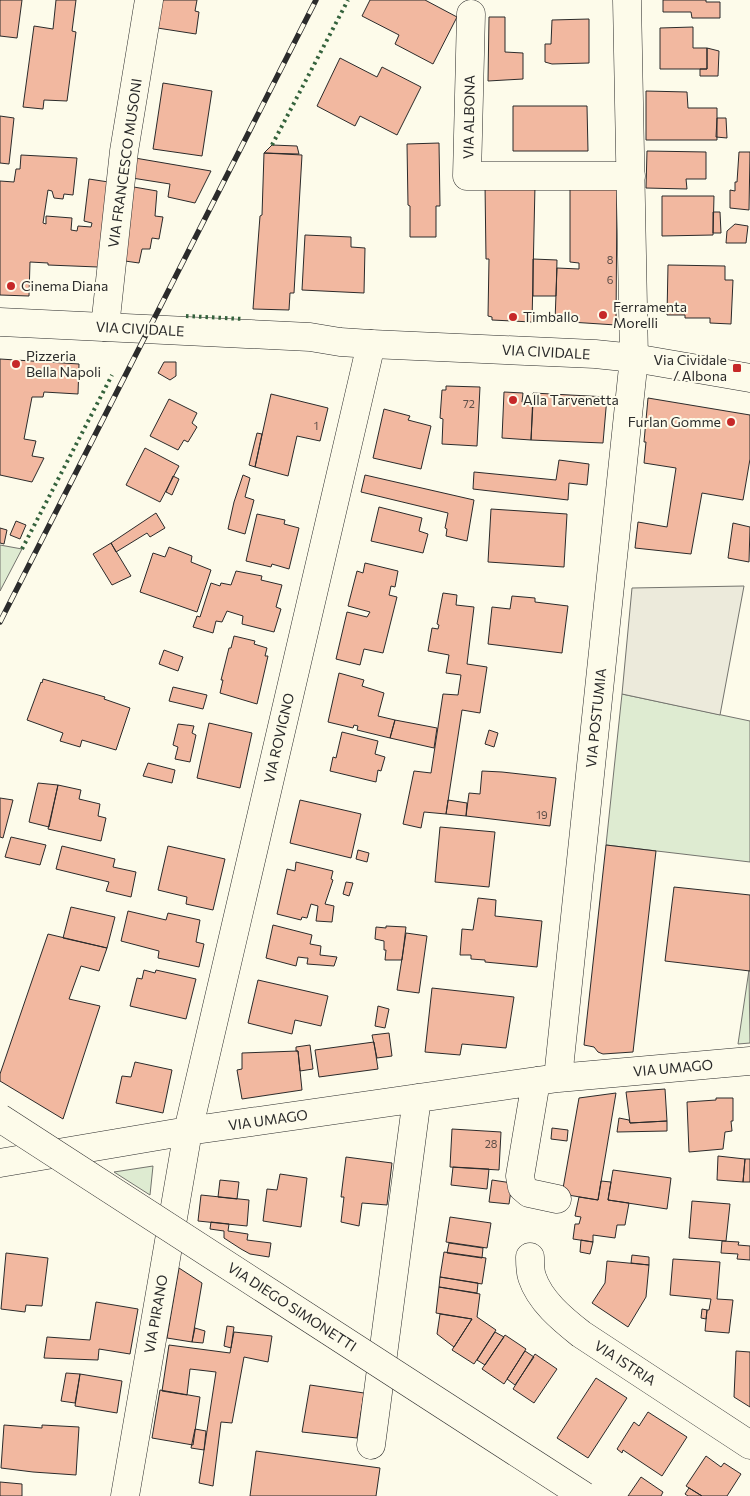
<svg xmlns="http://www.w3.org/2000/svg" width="750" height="1496" viewBox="0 0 750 1496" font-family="Commissioner,sans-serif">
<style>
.green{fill:#deebd1;stroke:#74746e}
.parking{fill:#eceadb;stroke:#74746e}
.building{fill:#f2b8a0;stroke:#2b2b2b}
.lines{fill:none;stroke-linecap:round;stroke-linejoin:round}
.minor-casing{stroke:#2b2b2b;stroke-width:29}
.major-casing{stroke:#2b2b2b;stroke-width:29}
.minor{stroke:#fdfbea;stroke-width:28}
.major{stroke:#fdfbea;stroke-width:28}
.rail-casing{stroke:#2b2b2b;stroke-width:5.5}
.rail{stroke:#fdfbea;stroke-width:4;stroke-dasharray:11;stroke-linecap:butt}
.major-bridge-casing{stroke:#2b2b2b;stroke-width:29;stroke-linecap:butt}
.major-bridge{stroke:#fdfbea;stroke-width:28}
.hedge{stroke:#34623c;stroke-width:4;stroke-dasharray:2.5 4;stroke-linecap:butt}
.poi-dot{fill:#c62828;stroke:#fdfbea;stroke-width:2}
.labels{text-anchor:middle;stroke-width:4;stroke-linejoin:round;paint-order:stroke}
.number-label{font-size:11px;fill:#5d4e48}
.street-label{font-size:14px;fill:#2b2b2b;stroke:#fdfbea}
.poi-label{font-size:14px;fill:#2b2b2b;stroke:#fdfbea;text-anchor:start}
</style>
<rect width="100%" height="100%" fill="#fdfbea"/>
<!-- green -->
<path class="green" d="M 0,545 L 22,549 L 0,591 Z
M 622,694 L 750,721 L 750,862 L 606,845 Z
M 749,970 L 750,1043 L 738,1044 Z
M 153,1166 L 150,1195 L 114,1172 Z"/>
<!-- parking -->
<path class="parking" d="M 744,586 L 720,715 L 622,694 L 632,588 Z"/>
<!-- building -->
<path class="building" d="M 0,0 L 22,0 L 17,38 L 0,36 Z
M 56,0 L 76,0 L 72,31 L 76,32 L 67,101 L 44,100 L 43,109 L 23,107 L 34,26 L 53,29 Z
M 155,0 L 197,0 L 195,11 L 199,12 L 196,34 L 151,27 Z
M 370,0 L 425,0 L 457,17 L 433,64 L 395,44 L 399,35 L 362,16 Z
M 663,0 L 706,0 L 706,2 L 720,2 L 720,18 L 692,18 L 691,12 L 663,12 Z
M 489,17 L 505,17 L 505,52 L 523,53 L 523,79 L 488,81 Z
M 589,19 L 589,63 L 552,64 L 545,62 L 545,44 L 551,44 L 552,20 Z
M 693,27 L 693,48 L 707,48 L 707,69 L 660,69 L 660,28 Z
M 707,48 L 719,51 L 718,76 L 700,76 L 700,69 L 707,69 Z
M 340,58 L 377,77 L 382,67 L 421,87 L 397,135 L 360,116 L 355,126 L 317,106 Z
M 163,83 L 212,91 L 202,156 L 153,149 Z
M 646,91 L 687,92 L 688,108 L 717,108 L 717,140 L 646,140 Z
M 513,106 L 587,106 L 588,151 L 513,151 Z
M 0,116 L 14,118 L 9,164 L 0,163 Z
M 717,118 L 726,118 L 727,138 L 716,137 Z
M 439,143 L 440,206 L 436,206 L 436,237 L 410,237 L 410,206 L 408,205 L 407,144 Z
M 272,145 L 297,146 L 299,154 L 264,153 Z
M 647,151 L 706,152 L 706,179 L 686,179 L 687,189 L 646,188 Z
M 739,152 L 750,152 L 749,210 L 730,208 L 730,190 L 735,191 L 735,182 L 737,182 Z
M 264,153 L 302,155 L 294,293 L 290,293 L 289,310 L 253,309 L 260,216 L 262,215 Z
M 21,155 L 77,158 L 73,195 L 64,194 L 63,199 L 54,198 L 52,191 L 48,190 L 43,223 L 46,224 L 46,216 L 72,218 L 71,230 L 77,231 L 78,226 L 91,227 L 92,223 L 84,221 L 89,179 L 115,183 L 98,267 L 48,265 L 48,263 L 30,262 L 29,296 L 0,295 L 0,181 L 14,182 L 16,169 L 20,169 Z
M 135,158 L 211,171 L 195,203 L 168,197 L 170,184 L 132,178 Z
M 485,184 L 535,185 L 532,322 L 492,320 L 492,317 L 488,316 L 489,259 L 486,259 Z
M 128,186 L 157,191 L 155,216 L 163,217 L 159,239 L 152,238 L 150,249 L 142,249 L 139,263 L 118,260 Z
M 617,186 L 616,325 L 555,321 L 557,268 L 579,269 L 579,263 L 570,262 L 570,187 Z
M 662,196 L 714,196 L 713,235 L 662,236 Z
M 713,212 L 720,212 L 721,233 L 713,233 Z
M 735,224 L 748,226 L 746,243 L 726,243 L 727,231 Z
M 305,235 L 351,237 L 351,247 L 365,248 L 364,293 L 302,290 Z
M 533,259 L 557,260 L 556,296 L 533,296 Z
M 668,265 L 725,266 L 725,280 L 733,280 L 731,324 L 710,323 L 710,318 L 685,318 L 685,315 L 667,315 Z
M 0,359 L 79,364 L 78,394 L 44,392 L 43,397 L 32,397 L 24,439 L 36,441 L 32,456 L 44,458 L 32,482 L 0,475 Z
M 164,362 L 176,362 L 176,376 L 170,380 L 158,373 Z
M 446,386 L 480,387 L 477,446 L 442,444 L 443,419 L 440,418 L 442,390 L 446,390 Z
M 504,392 L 523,393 L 522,402 L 533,403 L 531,440 L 502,438 Z
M 533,393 L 607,397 L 603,443 L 531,440 Z
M 271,394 L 328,408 L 320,441 L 297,436 L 288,476 L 255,467 Z
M 648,398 L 750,415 L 750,459 L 743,500 L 702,493 L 691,554 L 635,548 L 638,522 L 667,527 L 676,468 L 644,463 L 646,442 L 644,442 Z
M 169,399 L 197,413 L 192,423 L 197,427 L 188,442 L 184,440 L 178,450 L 150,436 Z
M 384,409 L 410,416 L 408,420 L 431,426 L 421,469 L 373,458 Z
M 257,433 L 262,434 L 255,467 L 249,465 Z
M 145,448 L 179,466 L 160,502 L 126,485 Z
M 559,460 L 589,464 L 587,485 L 569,483 L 568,500 L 473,489 L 474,472 L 556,480 Z
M 243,475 L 250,478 L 245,497 L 254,500 L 245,534 L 228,529 L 234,502 Z
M 365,475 L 474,500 L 467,541 L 446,536 L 447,529 L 445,528 L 448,513 L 361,492 Z
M 173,476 L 179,479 L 172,495 L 166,492 Z
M 379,507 L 422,518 L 419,531 L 428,534 L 423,553 L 371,541 Z
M 491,509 L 567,514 L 564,567 L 488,562 Z
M 156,513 L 165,528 L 150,537 L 147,533 L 116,552 L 111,543 Z
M 257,514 L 285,520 L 284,524 L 299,528 L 289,569 L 272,564 L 271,567 L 246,561 Z
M 16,521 L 26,525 L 20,539 L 10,535 Z
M 733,523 L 750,527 L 749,562 L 728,558 Z
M 0,528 L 7,530 L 4,544 L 0,543 Z
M 111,543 L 131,576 L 112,585 L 93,554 Z
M 169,547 L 192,556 L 191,562 L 211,570 L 197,612 L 140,592 L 153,553 L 165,557 Z
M 365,563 L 398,571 L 395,587 L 391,586 L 389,595 L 397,597 L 383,653 L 364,649 L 360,665 L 336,659 L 347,612 L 367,617 L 370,612 L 348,606 L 357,571 L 363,573 Z
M 236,571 L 262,576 L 261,580 L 282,585 L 276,607 L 281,609 L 274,632 L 242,624 L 243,616 L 227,611 L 222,622 L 216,621 L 213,633 L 193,627 L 197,616 L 200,617 L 211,583 L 220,586 L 221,583 L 231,585 Z
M 443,593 L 457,595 L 456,605 L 474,607 L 467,664 L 487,667 L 480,713 L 462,710 L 446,814 L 424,812 L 421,828 L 403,824 L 414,771 L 431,773 L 443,694 L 458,695 L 461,675 L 446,673 L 449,655 L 428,651 L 432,628 L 438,629 L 439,625 L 437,624 Z
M 512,596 L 535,598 L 535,602 L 568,606 L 562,653 L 488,644 L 492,607 L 510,609 Z
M 234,636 L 255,641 L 254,644 L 267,648 L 265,656 L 268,656 L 257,704 L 220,693 L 223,680 L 221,680 L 229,648 L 231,648 Z
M 164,650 L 183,657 L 178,671 L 159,664 Z
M 339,673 L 364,680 L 362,686 L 384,693 L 378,716 L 395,720 L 390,738 L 357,730 L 358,726 L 354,725 L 353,728 L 328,722 Z
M 43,679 L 105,697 L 104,699 L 130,708 L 116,750 L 82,740 L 80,747 L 60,741 L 63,733 L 27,720 L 41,682 L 42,683 Z
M 173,687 L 207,695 L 203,709 L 169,701 Z
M 395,720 L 437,728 L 434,748 L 390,738 Z
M 209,723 L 252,733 L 240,788 L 197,778 Z
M 178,724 L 194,726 L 192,733 L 196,735 L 190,762 L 175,759 L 178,747 L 173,745 Z
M 489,730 L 498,733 L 494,747 L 485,744 Z
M 342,732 L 378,741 L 375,754 L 385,757 L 381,771 L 378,770 L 376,782 L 330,771 L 333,757 L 336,758 Z
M 148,763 L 175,770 L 172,783 L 143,776 Z
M 482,771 L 502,772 L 556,778 L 550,826 L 466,816 L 469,793 L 480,794 Z
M 38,783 L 58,785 L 49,827 L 29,822 Z
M 58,785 L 81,790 L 79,799 L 100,804 L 98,816 L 106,818 L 101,841 L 48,829 Z
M 0,798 L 13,800 L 3,838 L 0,837 Z
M 300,800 L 361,814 L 351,858 L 290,843 Z
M 448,800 L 467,803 L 466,816 L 446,814 Z
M 440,827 L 495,832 L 489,887 L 435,882 Z
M 11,837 L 46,845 L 40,865 L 5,857 Z
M 606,845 L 656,851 L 633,1052 L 603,1054 L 598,1052 L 594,1047 L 584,1045 Z
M 62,846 L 115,859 L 113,867 L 136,872 L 131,897 L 106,891 L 109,882 L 56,869 Z
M 168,846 L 225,859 L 213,910 L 186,904 L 187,897 L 158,890 Z
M 358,850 L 369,853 L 367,862 L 356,859 Z
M 296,862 L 333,871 L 331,879 L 333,880 L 325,904 L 334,906 L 332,922 L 316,921 L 318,906 L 311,904 L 307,918 L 302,917 L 301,920 L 277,914 L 287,869 L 295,871 Z
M 346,882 L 353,883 L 349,896 L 343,894 Z
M 674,887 L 750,895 L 750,971 L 665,961 Z
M 478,898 L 496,900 L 495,916 L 542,921 L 537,967 L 485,962 L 485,960 L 471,959 L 471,955 L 460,955 L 462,929 L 473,930 Z
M 71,907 L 115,917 L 107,948 L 63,938 Z
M 128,911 L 166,920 L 168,913 L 200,920 L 196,942 L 204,944 L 199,967 L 158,958 L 159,951 L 121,941 Z
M 273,925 L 312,935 L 310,944 L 321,946 L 320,955 L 337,957 L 334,966 L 307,964 L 308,958 L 306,958 L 298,957 L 296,966 L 266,958 Z
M 386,926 L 406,927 L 402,960 L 385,960 L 386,950 L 384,950 L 384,941 L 375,939 L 376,927 L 386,928 Z
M 406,933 L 427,936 L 419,993 L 397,990 Z
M 48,934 L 107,948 L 99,971 L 81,966 L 69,999 L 100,1006 L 63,1119 L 0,1081 L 0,1074 Z
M 144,970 L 155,973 L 156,970 L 196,979 L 186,1019 L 130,1006 L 137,978 L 142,979 Z
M 258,980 L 328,996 L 321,1026 L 295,1020 L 292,1034 L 248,1023 Z
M 432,988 L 514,997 L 506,1048 L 462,1044 L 460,1055 L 425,1052 Z
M 378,1006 L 389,1009 L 385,1028 L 375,1026 Z
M 389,1033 L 392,1056 L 377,1058 L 372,1035 Z
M 374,1042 L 378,1069 L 319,1077 L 315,1050 Z
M 310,1045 L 313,1069 L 300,1071 L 298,1051 L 296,1051 L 296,1047 Z
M 298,1051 L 302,1090 L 242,1099 L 237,1070 L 242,1069 L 242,1053 Z
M 135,1062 L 172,1070 L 163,1113 L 116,1103 L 122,1076 L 131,1077 Z
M 665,1089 L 667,1121 L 630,1123 L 626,1092 Z
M 616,1093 L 598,1200 L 562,1194 L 579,1098 Z
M 716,1098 L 733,1098 L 733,1121 L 731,1121 L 732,1131 L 725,1132 L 723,1149 L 689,1152 L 687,1102 L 716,1100 Z
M 619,1118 L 629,1120 L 630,1123 L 667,1121 L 667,1131 L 617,1132 Z
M 552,1128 L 568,1130 L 567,1141 L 551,1139 Z
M 452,1129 L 501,1132 L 499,1170 L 450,1167 Z
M 718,1156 L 745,1159 L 743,1182 L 717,1180 Z
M 346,1157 L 392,1163 L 387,1205 L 362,1203 L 359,1226 L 341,1222 L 344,1197 L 341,1197 Z
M 745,1159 L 750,1159 L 750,1182 L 743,1182 Z
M 453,1167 L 489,1169 L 487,1189 L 451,1185 Z
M 613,1170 L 671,1178 L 667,1209 L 608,1200 Z
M 280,1174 L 307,1178 L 301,1227 L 263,1221 L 267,1189 L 277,1190 Z
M 220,1180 L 239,1182 L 237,1199 L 218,1197 Z
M 492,1180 L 512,1183 L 509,1204 L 489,1202 Z
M 601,1181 L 611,1182 L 608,1200 L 629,1203 L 625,1225 L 617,1225 L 615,1238 L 593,1235 L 593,1242 L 573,1239 L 575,1224 L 579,1224 L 581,1217 L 575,1216 L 579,1197 L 598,1200 Z
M 201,1195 L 249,1200 L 247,1226 L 198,1221 Z
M 692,1201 L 730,1204 L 726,1241 L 689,1238 Z
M 450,1217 L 491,1223 L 487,1248 L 446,1242 Z
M 211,1222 L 229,1224 L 228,1231 L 248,1234 L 247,1240 L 271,1243 L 269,1257 L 250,1254 L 241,1249 L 224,1238 L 224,1231 L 210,1229 Z
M 581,1240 L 593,1242 L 590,1254 L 580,1252 Z
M 722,1241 L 739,1242 L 738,1245 L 750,1246 L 750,1260 L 737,1259 L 738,1254 L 721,1253 Z
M 449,1243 L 483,1248 L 482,1258 L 447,1253 Z
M 444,1252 L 486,1258 L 482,1284 L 440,1277 Z
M 6,1253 L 48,1258 L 42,1306 L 26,1305 L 25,1312 L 1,1309 Z
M 632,1255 L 649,1257 L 649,1265 L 631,1263 Z
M 673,1259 L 720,1262 L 717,1299 L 733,1300 L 729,1333 L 705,1331 L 707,1310 L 709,1310 L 711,1299 L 670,1295 Z
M 607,1261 L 649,1265 L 646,1297 L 628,1327 L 592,1303 L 605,1283 Z
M 179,1268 L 202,1283 L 192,1342 L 167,1338 Z
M 440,1277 L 478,1283 L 477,1293 L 439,1287 Z
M 439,1287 L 480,1294 L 477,1317 L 496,1330 L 474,1364 L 452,1350 L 472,1319 L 436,1313 Z
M 96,1302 L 138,1309 L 130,1354 L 99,1349 L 98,1360 L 44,1358 L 47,1337 L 90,1340 Z
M 702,1309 L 707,1310 L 706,1319 L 701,1318 Z
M 440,1314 L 472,1319 L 454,1347 L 437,1334 Z
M 227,1326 L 234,1327 L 231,1348 L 224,1346 Z
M 195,1328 L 205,1331 L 203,1343 L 192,1342 Z
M 234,1332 L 272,1336 L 268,1362 L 244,1357 L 232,1423 L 221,1422 L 213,1486 L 199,1483 L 216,1372 L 190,1369 L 187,1395 L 162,1391 L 169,1345 L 230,1353 Z
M 495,1332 L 504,1337 L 485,1365 L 477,1360 Z
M 505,1335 L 526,1349 L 504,1384 L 482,1369 Z
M 525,1351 L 534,1357 L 515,1385 L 507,1379 Z
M 736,1351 L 750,1352 L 750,1407 L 734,1397 Z
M 535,1354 L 557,1369 L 534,1403 L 513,1389 Z
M 66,1373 L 80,1374 L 75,1403 L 61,1401 Z
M 80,1374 L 122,1381 L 117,1413 L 75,1406 Z
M 596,1378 L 627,1398 L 588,1458 L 557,1438 Z
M 310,1385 L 364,1393 L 357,1438 L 302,1432 Z
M 160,1390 L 200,1397 L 193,1445 L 152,1438 Z
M 648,1412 L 687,1437 L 662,1476 L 623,1450 L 622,1453 L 617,1449 L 634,1422 L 639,1426 Z
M 4,1425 L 42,1428 L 42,1425 L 79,1427 L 76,1475 L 33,1472 L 1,1468 Z
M 195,1429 L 206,1431 L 204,1450 L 191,1448 Z
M 256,1451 L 380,1468 L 376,1496 L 250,1496 Z
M 706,1456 L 721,1467 L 724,1463 L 741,1474 L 727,1496 L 702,1496 L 686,1486 Z
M 641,1477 L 663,1492 L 661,1496 L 628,1496 Z
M 0,1482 L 22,1484 L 22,1496 L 0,1496 Z
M 689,1488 L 697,1493 L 702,1496 L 688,1496 L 685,1494 Z"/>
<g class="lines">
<!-- minor casing -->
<g class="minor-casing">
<path id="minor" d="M 471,14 L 467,176 L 631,176
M 105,327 L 124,151 L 149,0
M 558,1078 L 634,358 L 627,0
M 536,1081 L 520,1176 L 522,1187 L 529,1193 L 557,1199
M 0,1163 L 188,1131 L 558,1078 L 750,1061
M 530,1257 C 530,1263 530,1271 532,1277 C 540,1301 562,1319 581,1334 L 750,1445
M 371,1445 L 417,1098
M 125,1496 L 188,1131 L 371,344"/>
</g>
<!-- major casing -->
<g class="major-casing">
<path id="major" d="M 0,322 L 310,337 L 340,342 L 371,344 L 595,354 L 634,358 L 750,378"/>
</g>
<!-- minor -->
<use href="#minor" class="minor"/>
<!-- major -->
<use href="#major" class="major"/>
<!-- rail casing -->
<g class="rail-casing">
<path id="rail" d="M 0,622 L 316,0"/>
</g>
<!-- rail -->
<use href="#rail" class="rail"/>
<!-- major-bridge casing -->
<g class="major-bridge-casing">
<path id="major-bridge" d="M 0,1118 L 584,1496"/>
</g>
<!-- major-bridge -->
<use href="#major-bridge" class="major-bridge"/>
<!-- hedge -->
<path class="hedge" d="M 272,145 L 348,0
M 186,316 L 243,319
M 22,549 L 112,375"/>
</g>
<!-- markers -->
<g class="poi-dot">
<circle cx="11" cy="286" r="5"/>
<circle cx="603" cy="315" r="5"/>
<circle cx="513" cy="317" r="5"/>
<circle cx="16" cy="364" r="5"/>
<rect x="732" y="363" width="10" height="10" rx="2.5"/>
<circle cx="513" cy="400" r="5"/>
<circle cx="731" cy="422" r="5"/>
</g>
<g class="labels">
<!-- number labels -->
<g class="number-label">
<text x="610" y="264">8</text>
<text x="610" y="284">6</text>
<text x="469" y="408">72</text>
<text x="316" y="430">1</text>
<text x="542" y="819">19</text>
<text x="491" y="1148">28</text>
</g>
<!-- street labels -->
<g class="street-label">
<text transform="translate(469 117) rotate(-89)" y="5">VIA ALBONA</text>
<text transform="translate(125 163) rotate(-82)" y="5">VIA FRANCESCO MUSONI</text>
<text transform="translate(140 329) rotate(3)" y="5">VIA CIVIDALE</text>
<text transform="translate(546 352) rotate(3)" y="5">VIA CIVIDALE</text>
<text transform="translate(596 718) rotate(-84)" y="5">VIA POSTUMIA</text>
<text transform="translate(279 738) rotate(-77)" y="5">VIA ROVIGNO</text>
<text transform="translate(673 1068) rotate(-5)" y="5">VIA UMAGO</text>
<text transform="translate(268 1120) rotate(-8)" y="5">VIA UMAGO</text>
<text transform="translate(292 1307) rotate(33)" y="5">VIA DIEGO SIMONETTI</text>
<text transform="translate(156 1314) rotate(-80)" y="5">VIA PIRANO</text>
<text transform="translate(625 1363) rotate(33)" y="5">VIA ISTRIA</text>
</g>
<!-- poi labels -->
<g class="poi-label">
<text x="21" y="291">Cinema Diana</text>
<text x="613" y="312">Ferramenta<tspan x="613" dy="16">Morelli</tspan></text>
<text x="523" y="322">Timballo</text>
<text x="26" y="361">Pizzeria<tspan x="26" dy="16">Bella Napoli</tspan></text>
<text x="727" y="365" text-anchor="end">Via Cividale<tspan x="727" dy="16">/ Albona</tspan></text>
<text x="523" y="405">Alla Tarvenetta</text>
<text x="721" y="427" text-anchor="end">Furlan Gomme</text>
</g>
</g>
</svg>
